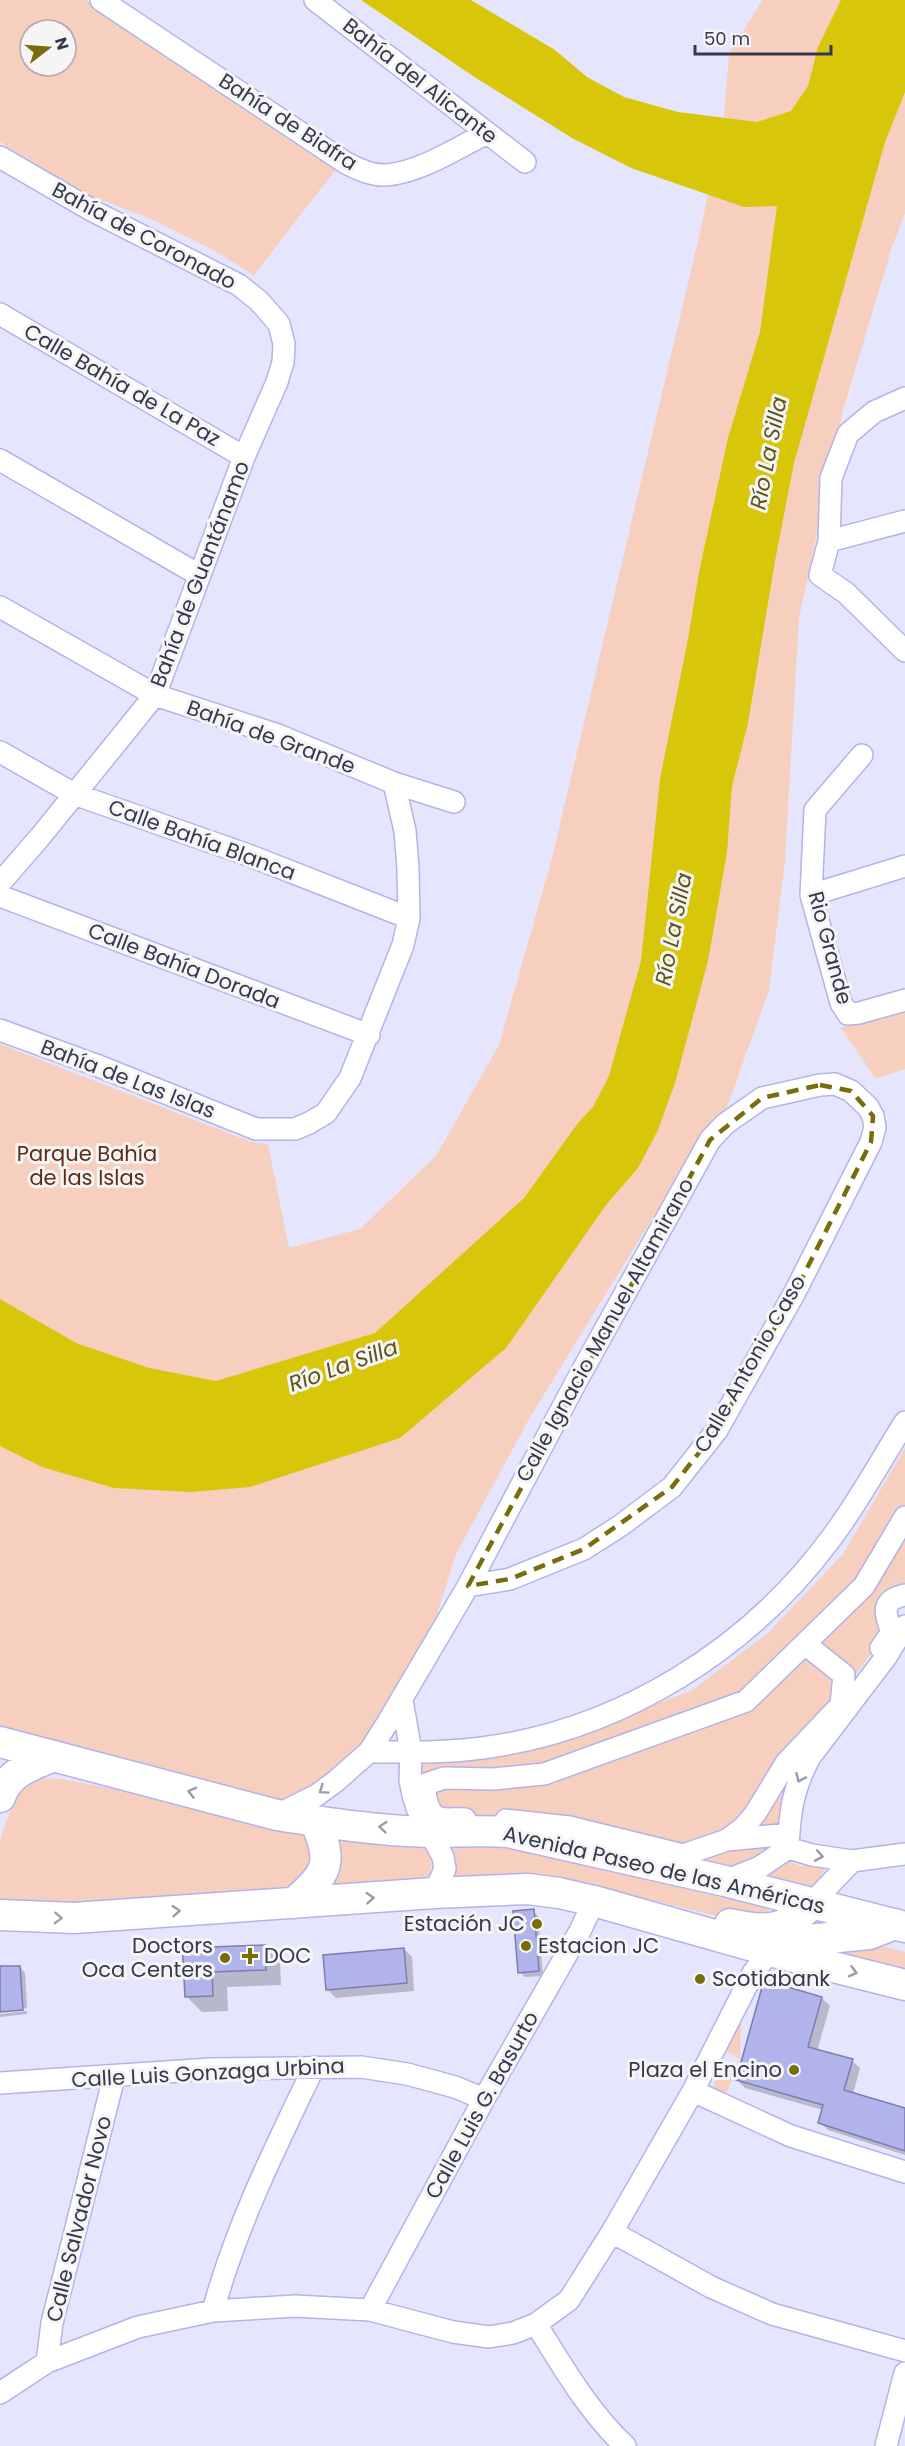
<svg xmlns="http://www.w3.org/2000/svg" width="905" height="2446" viewBox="0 0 905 2446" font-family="Poppins,sans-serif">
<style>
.green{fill:#f6cfbf;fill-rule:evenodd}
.water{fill:#d7c60a}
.shadow{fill:#0003}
.building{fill:#b1b3eb;stroke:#7b7cb0;stroke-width:1.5}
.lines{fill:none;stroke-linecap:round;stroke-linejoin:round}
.street-casing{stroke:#b2b3eb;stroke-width:24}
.secondary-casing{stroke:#b2b3eb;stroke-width:33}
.street{stroke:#fff;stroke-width:21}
.secondary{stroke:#fff;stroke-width:30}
.oneway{stroke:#9b9ca6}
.marked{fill:none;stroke:#776e0b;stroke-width:4.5;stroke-dasharray:12 8;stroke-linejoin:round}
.poi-dot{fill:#776e0b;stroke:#f5f5f5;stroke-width:2}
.labels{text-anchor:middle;stroke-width:6;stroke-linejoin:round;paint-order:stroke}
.street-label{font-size:21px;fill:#37384e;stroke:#f5f5f5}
.park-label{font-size:21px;fill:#5f2d17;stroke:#f5f5f5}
.poi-label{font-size:21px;fill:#37384e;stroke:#f5f5f5;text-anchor:end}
.water-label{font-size:22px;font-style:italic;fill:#5c5519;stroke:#f5f5f5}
</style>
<rect width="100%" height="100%" fill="#e5e6fe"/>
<!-- green -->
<path class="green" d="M 0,0 L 86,0 L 165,51 L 336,169 L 254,275 L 211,249 L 149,218 L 88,195 L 0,142 ZM 30,30 L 66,30 L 66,66 L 30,66 Z
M 763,0 L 905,0 L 905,213 L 892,247 L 844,407 L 799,618 L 785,861 L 769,990 L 727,1107 L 653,1217 L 529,1419 L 456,1554 L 434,1624 L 371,1738 L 350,1762 L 305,1791 L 277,1801 L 0,1729 L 0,1044 L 251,1142 L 268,1144 L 289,1248 L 360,1229 L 436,1156 L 499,1045 L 552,858 L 698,241 L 723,124 L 729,53 Z
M 905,1009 L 905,1069 L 876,1079 L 841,1028 Z
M 905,1448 L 905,1599 L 888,1630 L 836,1702 L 786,1794 L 775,1836 L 767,1849 L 754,1863 L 736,1868 L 438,1817 L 417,1774 L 423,1765 L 435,1759 L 588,1729 L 691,1691 L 768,1633 L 843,1554 Z
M 36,1778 L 63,1779 L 307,1828 L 314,1865 L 284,1889 L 43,1905 L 0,1899 L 0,1841 L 3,1830 L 18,1790 Z
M 340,1833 L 424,1840 C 433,1855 435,1867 425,1882 L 324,1890 L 338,1861 Z
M 449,1845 L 505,1847 L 759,1906 L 768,1909 L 770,1914 L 761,1927 L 599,1887 L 535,1880 L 451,1879 Z
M 787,1861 L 801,1866 L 828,1865 L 809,1893 L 749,1877 L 768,1875 Z
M 852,1939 L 905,1952 L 905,1973 L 839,1955 L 836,1950 Z
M 741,2021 L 740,2059 L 725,2051 Z
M 722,2062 L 737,2069 L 726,2094 L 713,2086 Z"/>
<!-- water -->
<path class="water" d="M 361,0 L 471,0 L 555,50 L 587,77 L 624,97 L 678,112 L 757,122 L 791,111 L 808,86 L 818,47 L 841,0 L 905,0 L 905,92 L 885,142 L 794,463 L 775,561 L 748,723 L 732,786 L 727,852 L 708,961 L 675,1083 L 658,1130 L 638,1168 L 606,1205 L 506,1348 L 400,1438 L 250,1487 L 191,1492 L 114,1488 L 42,1467 L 0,1446 L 0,1299 L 76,1343 L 149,1368 L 216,1381 L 375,1333 L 524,1198 L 578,1123 L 593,1107 L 609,1076 L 641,961 L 660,779 L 688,639 L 699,572 L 728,438 L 760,332 L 777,206 L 744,207 L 631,168 L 572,138 L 473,76 Z"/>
<!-- shadow -->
<path class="shadow" d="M 533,1911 L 538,1916 L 543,1976 L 525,1977 L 520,1972 Z
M 211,1942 L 217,1948 L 265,1946 L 280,1962 L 281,1985 L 227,1987 L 228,2011 L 202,2012 L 187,1997 Z
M 404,1949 L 412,1957 L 414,1991 L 336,1998 L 328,1990 Z
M 20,1967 L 25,1973 L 27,2008 L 0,2011 L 0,1968 Z
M 822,1998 L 830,2006 L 817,2051 L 852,2061 L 860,2068 L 853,2094 L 905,2109 L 905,2155 L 828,2130 L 820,2122 L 823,2110 L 745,2088 L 737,2080 Z
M 27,2011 L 27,2014 L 0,2017 L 0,2014 Z"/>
<!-- building -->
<path class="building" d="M 534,1909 L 539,1971 L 518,1973 L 513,1911 Z
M 211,1940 L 212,1947 L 265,1945 L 266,1970 L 212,1972 L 213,1996 L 185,1997 L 182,1941 Z
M 404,1948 L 407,1983 L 326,1990 L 323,1955 Z
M 0,1966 L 20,1966 L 23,2010 L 0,2012 Z
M 764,1980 L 822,1997 L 808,2047 L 853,2059 L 844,2090 L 905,2108 L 905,2151 L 818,2123 L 823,2105 L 736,2080 Z"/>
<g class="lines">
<!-- street casing -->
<g class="street-casing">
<path id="street" d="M 101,0 L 346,163 C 358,169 372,176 386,175 C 419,173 459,147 487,133
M 315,0 L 525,162
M 0,157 L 93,211 L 239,285 L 259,301 L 279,324 L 284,344 L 283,362 L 277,382 L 244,457 L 155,695 L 40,837 L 0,883
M 0,314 L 244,457
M 905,398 L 874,412 L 848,434 L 831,478 L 829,541 L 820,575 L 846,593 L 905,651
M 0,460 L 199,575
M 829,541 L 905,521
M 0,607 L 155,695 L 278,735 L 394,783 L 454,802
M 0,752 L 74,794 L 248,855 L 409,918
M 862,755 L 815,810 L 811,895 L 841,1003 L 848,1014 L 859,1013 L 905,1000
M 811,895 L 905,866
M 0,896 L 369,1035
M 0,1030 L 96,1065 L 256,1129 L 295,1129 L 309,1123 L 326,1113 L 350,1078 L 403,945 L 409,918 L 408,868 L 405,831 L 394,783
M 881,1648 L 892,1632 C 884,1613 881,1600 905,1595
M 402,1700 L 411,1752 L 410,1780 L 413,1795 L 417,1808 L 443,1857 L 445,1869 L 434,1893
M 369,1752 C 407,1752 445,1753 482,1748 C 621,1730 750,1649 832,1537 C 859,1501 881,1460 905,1422
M 277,1815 L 317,1795 L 336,1781 L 369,1752 L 388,1722 L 468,1586 L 576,1382 L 710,1140 L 725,1124 L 762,1098 L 820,1085 L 835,1084 L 851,1091 L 868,1107 L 873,1116 L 875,1127 L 871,1142 L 795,1292 L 717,1430 L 672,1487 L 620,1526 L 584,1549 L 510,1579 L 468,1586
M 465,1819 C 458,1818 447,1820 440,1818 C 427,1815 424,1794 426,1784 L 444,1778 L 493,1779 L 544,1774 L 746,1701 L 864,1586 L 905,1517
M 506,1820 L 569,1827 L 683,1855 L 727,1840 L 789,1834
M 727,1840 L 743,1828 L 755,1814 L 786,1763 L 841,1705 L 844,1675 L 805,1644
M 788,1846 C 790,1811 793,1788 810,1757 L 886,1657 L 905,1626
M 788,1848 L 812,1855 L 852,1861 L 905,1854
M 725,1881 L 760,1867 L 788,1848
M 811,1904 L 852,1861
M 0,2083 L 211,2069 L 361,2067 L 407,2074 L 455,2087 L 484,2099
M 693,2091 L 791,2136 L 905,2172
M 612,2232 L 711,2287 L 772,2314 L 905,2351
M 370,2310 L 484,2099 L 580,1931 L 594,1901
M 213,2311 C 236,2226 276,2146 314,2067
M 536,2324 C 563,2367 588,2411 625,2446
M 47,2362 L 52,2323 L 114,2077
M 0,2393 L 47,2362 L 138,2327 L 213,2311 L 295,2306 L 370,2310 L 453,2332 L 489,2337 L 513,2333 L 536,2324 L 569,2300 L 612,2232 L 693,2091 L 753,1973 L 764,1959 L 774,1952
M 886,2446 L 905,2373"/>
</g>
<!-- secondary casing -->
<g class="secondary-casing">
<path id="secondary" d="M 0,1742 L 277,1815 C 327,1823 379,1831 430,1832 C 456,1832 482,1830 508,1832 L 725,1881 L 905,1927
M 0,1797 C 9,1771 31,1766 54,1756
M 294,1903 C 328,1873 334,1863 315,1821
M 0,1915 L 74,1918 L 434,1893 L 528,1889 L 559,1893 L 594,1901 L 774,1952 L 905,1985
M 730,1924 C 765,1932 785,1932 811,1904
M 774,1952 L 808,1940 L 869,1934 L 895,1924"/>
</g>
<!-- street -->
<use href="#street" class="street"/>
<!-- secondary -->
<use href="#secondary" class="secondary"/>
</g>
<!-- one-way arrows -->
<defs><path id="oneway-chevron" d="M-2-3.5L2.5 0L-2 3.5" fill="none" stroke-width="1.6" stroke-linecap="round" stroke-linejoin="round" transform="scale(1.5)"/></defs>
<g class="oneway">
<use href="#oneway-chevron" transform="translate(800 1778) rotate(114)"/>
<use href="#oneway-chevron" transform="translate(323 1790) rotate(145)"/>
<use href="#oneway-chevron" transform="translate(192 1792) rotate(-165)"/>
<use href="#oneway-chevron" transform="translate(383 1827) rotate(-175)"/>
<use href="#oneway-chevron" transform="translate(819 1856) rotate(10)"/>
<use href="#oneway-chevron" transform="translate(370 1898) rotate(-4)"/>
<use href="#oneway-chevron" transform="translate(176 1911) rotate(-4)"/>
<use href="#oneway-chevron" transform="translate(58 1918) rotate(2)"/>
<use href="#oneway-chevron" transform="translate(853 1972) rotate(14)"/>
</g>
<!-- marked area -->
<path class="marked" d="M 820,1085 L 851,1091 L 873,1116 L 871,1142 L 795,1292 L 717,1430 L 672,1487 L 584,1549 L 510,1579 L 468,1586 L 710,1140 L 762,1098 Z"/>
<!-- markers -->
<g class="poi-dot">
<circle cx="537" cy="1924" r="6"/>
<circle cx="526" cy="1946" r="6"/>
<path d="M247 1947h6v6h6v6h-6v6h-6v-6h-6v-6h6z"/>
<circle cx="225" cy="1958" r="6"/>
<circle cx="700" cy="1979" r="6"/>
<circle cx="794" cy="2070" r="6"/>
</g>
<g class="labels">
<!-- street labels -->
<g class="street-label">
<text transform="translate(420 81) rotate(38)" y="7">Bahía del Alicante</text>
<text transform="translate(288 122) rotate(33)" y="7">Bahía de Biafra</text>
<text transform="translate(144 236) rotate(28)" y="7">Bahía de Coronado</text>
<text transform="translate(122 385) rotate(30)" y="7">Calle Bahía de La Paz</text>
<text transform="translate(200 574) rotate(-69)" y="7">Bahía de Guantánamo</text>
<text transform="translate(271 737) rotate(20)" y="7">Bahía de Grande</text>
<text transform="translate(202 840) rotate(20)" y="7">Calle Bahía Blanca</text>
<text transform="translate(830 948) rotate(75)" y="7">Rio Grande</text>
<text transform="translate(184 966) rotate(21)" y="7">Calle Bahía Dorada</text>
<text transform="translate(128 1079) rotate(21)" y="7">Bahía de Las Islas</text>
<text transform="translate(605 1330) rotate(-61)" y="7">Calle Ignacio Manuel Altamirano</text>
<text transform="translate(750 1364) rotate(-60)" y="7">Calle Antonio Caso</text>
<text transform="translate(664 1870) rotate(13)" y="7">Avenida Paseo de las Américas</text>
<text transform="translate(208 2073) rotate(-3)" y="7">Calle Luis Gonzaga Urbina</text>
<text transform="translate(482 2105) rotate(-61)" y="7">Calle Luis G. Basurto</text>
<text transform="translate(79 2219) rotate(-76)" y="7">Calle Salvador Novo</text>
</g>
<!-- park labels -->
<g class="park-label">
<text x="87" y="1161">Parque Bahía<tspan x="87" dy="24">de las Islas</tspan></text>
</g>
<!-- poi labels -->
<g class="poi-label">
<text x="525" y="1931">Estación JC</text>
<text x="213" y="1953">Doctors<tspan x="213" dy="24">Oca Centers</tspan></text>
<text x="538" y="1953" text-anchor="start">Estacion JC</text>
<text x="264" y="1963" text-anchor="start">DOC</text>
<text x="712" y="1986" text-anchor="start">Scotiabank</text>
<text x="782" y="2077">Plaza el Encino</text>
</g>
<!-- water labels -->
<g class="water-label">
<text transform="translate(768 453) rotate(-79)" y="8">Río La Silla</text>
<text transform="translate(673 929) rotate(-79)" y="8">Río La Silla</text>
<text transform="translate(343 1365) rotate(-20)" y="8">Río La Silla</text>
</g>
</g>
<!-- north arrow -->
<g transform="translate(48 48) rotate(73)"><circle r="28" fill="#f5f5f5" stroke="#a9a9b2" stroke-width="1.5"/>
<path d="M0-4.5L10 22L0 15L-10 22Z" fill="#776e0b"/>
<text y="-9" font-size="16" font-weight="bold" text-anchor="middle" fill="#37384e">N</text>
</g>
<!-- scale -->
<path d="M695 45v9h136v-9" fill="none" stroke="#37384e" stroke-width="3"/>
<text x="704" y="45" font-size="18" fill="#37384e" stroke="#f5f5f5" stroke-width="4.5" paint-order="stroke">50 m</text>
</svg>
